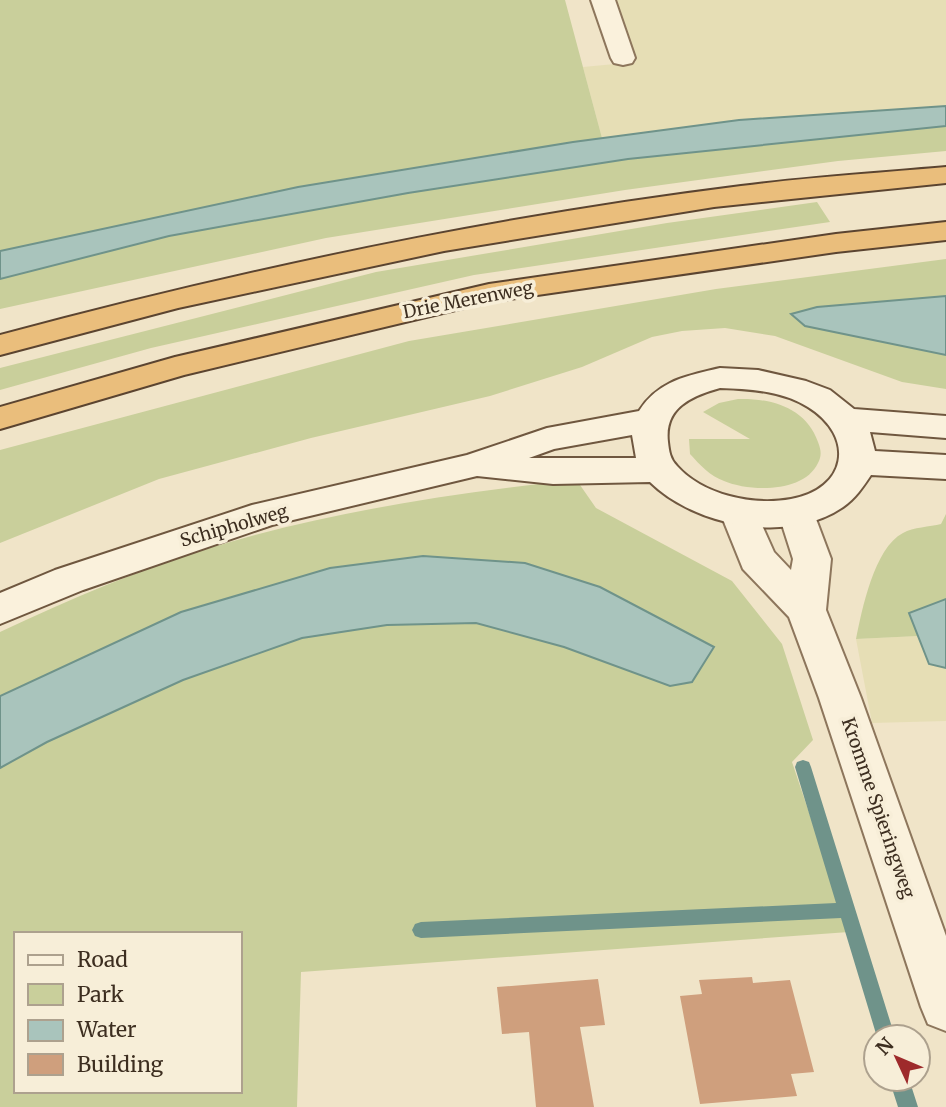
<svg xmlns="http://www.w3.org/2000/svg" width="946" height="1107" viewBox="0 0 946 1107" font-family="Merriweather,serif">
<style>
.farmland{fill:#e6deb5}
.green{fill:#c9cf9b;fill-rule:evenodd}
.water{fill:#a9c4bc;stroke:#6f938a;stroke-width:2}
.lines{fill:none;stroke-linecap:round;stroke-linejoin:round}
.stream{fill:#6f938a;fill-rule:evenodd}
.building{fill:#cf9f7d}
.minor-casing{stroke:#8d765c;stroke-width:4}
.tertiary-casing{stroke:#8d765c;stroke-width:4}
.secondary-casing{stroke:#6f573f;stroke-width:4}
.trunk-casing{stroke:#5b4430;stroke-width:4}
.minor{fill:#faf1dc;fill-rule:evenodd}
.tertiary{fill:#faf1dc;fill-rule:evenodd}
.secondary{fill:#faf1dc;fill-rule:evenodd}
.trunk{fill:#eabe7c;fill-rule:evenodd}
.labels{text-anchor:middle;stroke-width:7;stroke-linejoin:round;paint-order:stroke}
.street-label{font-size:18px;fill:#3d2e20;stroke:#f7eed8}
</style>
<rect width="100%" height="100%" fill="#f0e4c8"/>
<!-- farmland -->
<path class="farmland" d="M 613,0 L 946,0 L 946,106 L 739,120 L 602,138 L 583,67 L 636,62 Z
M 918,636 L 929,664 L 946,668 L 946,721 L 872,723 L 856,639 Z"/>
<!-- green -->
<path class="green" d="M 0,0 L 565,0 L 602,138 L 298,187 L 0,251 Z
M 946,126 L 946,151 L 838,161 L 625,190 L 326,238 L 0,309 L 0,279 L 169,236 L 408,193 L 628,159 Z
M 817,202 L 830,222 L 474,275 L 151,348 L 0,390 L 0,368 L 376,272 L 667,223 Z
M 946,259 L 946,296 L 817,307 L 792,314 L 805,326 L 946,355 L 946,389 L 902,382 L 775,336 L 725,328 L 682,331 L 652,337 L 582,367 L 490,396 L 311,438 L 159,479 L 0,543 L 0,450 L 409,341 L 716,289 Z
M 738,399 C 772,398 806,408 818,442 C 821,450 822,455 818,463 C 804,493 750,492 724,481 C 710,476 700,465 690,454 L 689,439 L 750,439 L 703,412 L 719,403 Z
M 548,483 L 580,485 L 596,508 L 732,581 L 782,644 L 813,740 L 792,762 L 849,932 L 301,972 L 297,1107 L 0,1107 L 0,768 L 47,742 L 183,680 L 302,638 L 387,625 L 476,623 L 564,647 L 600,587 L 525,563 L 423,556 L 330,568 L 181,612 L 0,696 L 0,632 C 69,600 139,569 213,547 C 321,514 436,496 548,483 ZM 16,934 L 240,934 L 240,1091 L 16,1091 Z
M 946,514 L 946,599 L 909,613 L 918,636 L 856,639 C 862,610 874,548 903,533 C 913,527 930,527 941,524 Z"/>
<!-- water -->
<path class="water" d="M 946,106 L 946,126 L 628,159 L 408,193 L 169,236 L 0,279 L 0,251 L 298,187 L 573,142 L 739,120 Z
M 946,296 L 946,355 L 805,326 L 791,314 L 817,307 Z
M 423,556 L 525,563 L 600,587 L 714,647 L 692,682 L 670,686 L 564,647 L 476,623 L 387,625 L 302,638 L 183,680 L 47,742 L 0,768 L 0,696 L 181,612 L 330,568 Z
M 946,599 L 946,668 L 929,664 L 909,613 Z"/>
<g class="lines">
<!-- stream -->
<path class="stream" d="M 803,760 L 809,762 L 811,767 L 895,1037 L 877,1037 L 841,918 L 421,938 L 415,936 L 412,930 L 415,924 L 421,922 L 836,903 L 795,767 L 797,762 Z
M 889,1079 L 909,1079 L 918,1107 L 898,1107 Z"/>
</g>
<!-- building -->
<path class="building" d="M 752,977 L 753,983 L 790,980 L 814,1072 L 791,1074 L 797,1096 L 700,1104 L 680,996 L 702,994 L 699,980 Z
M 598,979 L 605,1025 L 580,1027 L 594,1107 L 536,1107 L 529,1032 L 502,1034 L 497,987 Z"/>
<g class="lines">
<!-- minor casing -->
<g class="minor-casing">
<path id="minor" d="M 591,0 L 615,0 L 635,58 L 632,63 L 623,65 L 614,63 L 611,58 Z"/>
</g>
<!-- tertiary casing -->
<g class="tertiary-casing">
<path id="tertiary" d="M 739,499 L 752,503 L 774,552 L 791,570 L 793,559 L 778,512 L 784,503 L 797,499 L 810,503 L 831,559 L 826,610 L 861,698 L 946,936 L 946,1031 L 928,1024 L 921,1007 L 819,698 L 789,617 L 743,569 L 720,512 L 726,503 Z"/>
</g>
<!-- secondary casing -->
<g class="secondary-casing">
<path id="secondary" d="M 720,368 L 758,370 L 806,381 L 830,390 L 854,409 L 946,416 L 946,438 L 870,432 L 875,451 L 946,455 L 946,479 L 871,475 C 863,487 855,499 843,507 C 788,545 695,526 650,482 L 553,484 L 477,476 L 272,525 L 83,590 L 0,624 L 0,593 L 55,570 L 252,505 L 467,455 L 547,428 L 639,411 C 659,380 687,376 720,368 ZM 720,388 C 750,389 782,391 808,407 C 856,437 847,489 791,499 C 753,506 703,495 677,466 C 670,459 669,451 668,442 C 664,408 691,396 720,388 ZM 632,435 L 636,458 L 529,458 L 554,449 Z"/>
</g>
<!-- trunk casing -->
<g class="trunk-casing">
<path id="trunk" d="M 946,167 L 946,183 L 714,207 L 444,251 L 178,308 L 0,355 L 0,335 C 243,270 491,217 741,186 C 809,177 878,173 946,167 Z
M 946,222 L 946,240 L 836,252 L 489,302 L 184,375 L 0,429 L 0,407 L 175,357 L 489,284 L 836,234 Z"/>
</g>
<!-- minor -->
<use href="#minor" class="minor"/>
<!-- tertiary -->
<use href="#tertiary" class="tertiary"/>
<!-- secondary -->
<use href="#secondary" class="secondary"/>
<!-- trunk -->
<use href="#trunk" class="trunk"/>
</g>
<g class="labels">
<!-- street labels -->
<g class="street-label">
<text transform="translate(468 300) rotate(-11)" y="6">Drie Merenweg</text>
<text transform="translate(234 526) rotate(-16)" y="6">Schipholweg</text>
<text transform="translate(878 808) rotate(71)" y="6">Kromme Spieringweg</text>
</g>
</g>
<!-- legend -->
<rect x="14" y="932" width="228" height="161" fill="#f7eed8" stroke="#ada18e" stroke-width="2"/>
<rect x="28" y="955" width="35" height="10" fill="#faf1dc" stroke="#ada18e" stroke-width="2"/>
<text x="77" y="967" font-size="21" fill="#3d2e20">Road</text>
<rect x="28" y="984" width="35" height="21" fill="#c9cf9b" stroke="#ada18e" stroke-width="2"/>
<text x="77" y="1002" font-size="21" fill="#3d2e20">Park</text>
<rect x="28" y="1020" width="35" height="21" fill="#a9c4bc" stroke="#ada18e" stroke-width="2"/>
<text x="77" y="1037" font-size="21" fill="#3d2e20">Water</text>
<rect x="28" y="1054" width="35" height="21" fill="#cf9f7d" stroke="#ada18e" stroke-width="2"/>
<text x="77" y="1072" font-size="21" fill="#3d2e20">Building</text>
<!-- north arrow -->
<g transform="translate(897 1058) rotate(314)"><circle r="33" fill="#f7eed8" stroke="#ada18e" stroke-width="2"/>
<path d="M0-5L12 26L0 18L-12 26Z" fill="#9e2a2b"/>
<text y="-10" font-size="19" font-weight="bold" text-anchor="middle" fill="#3d2e20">N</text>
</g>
</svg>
